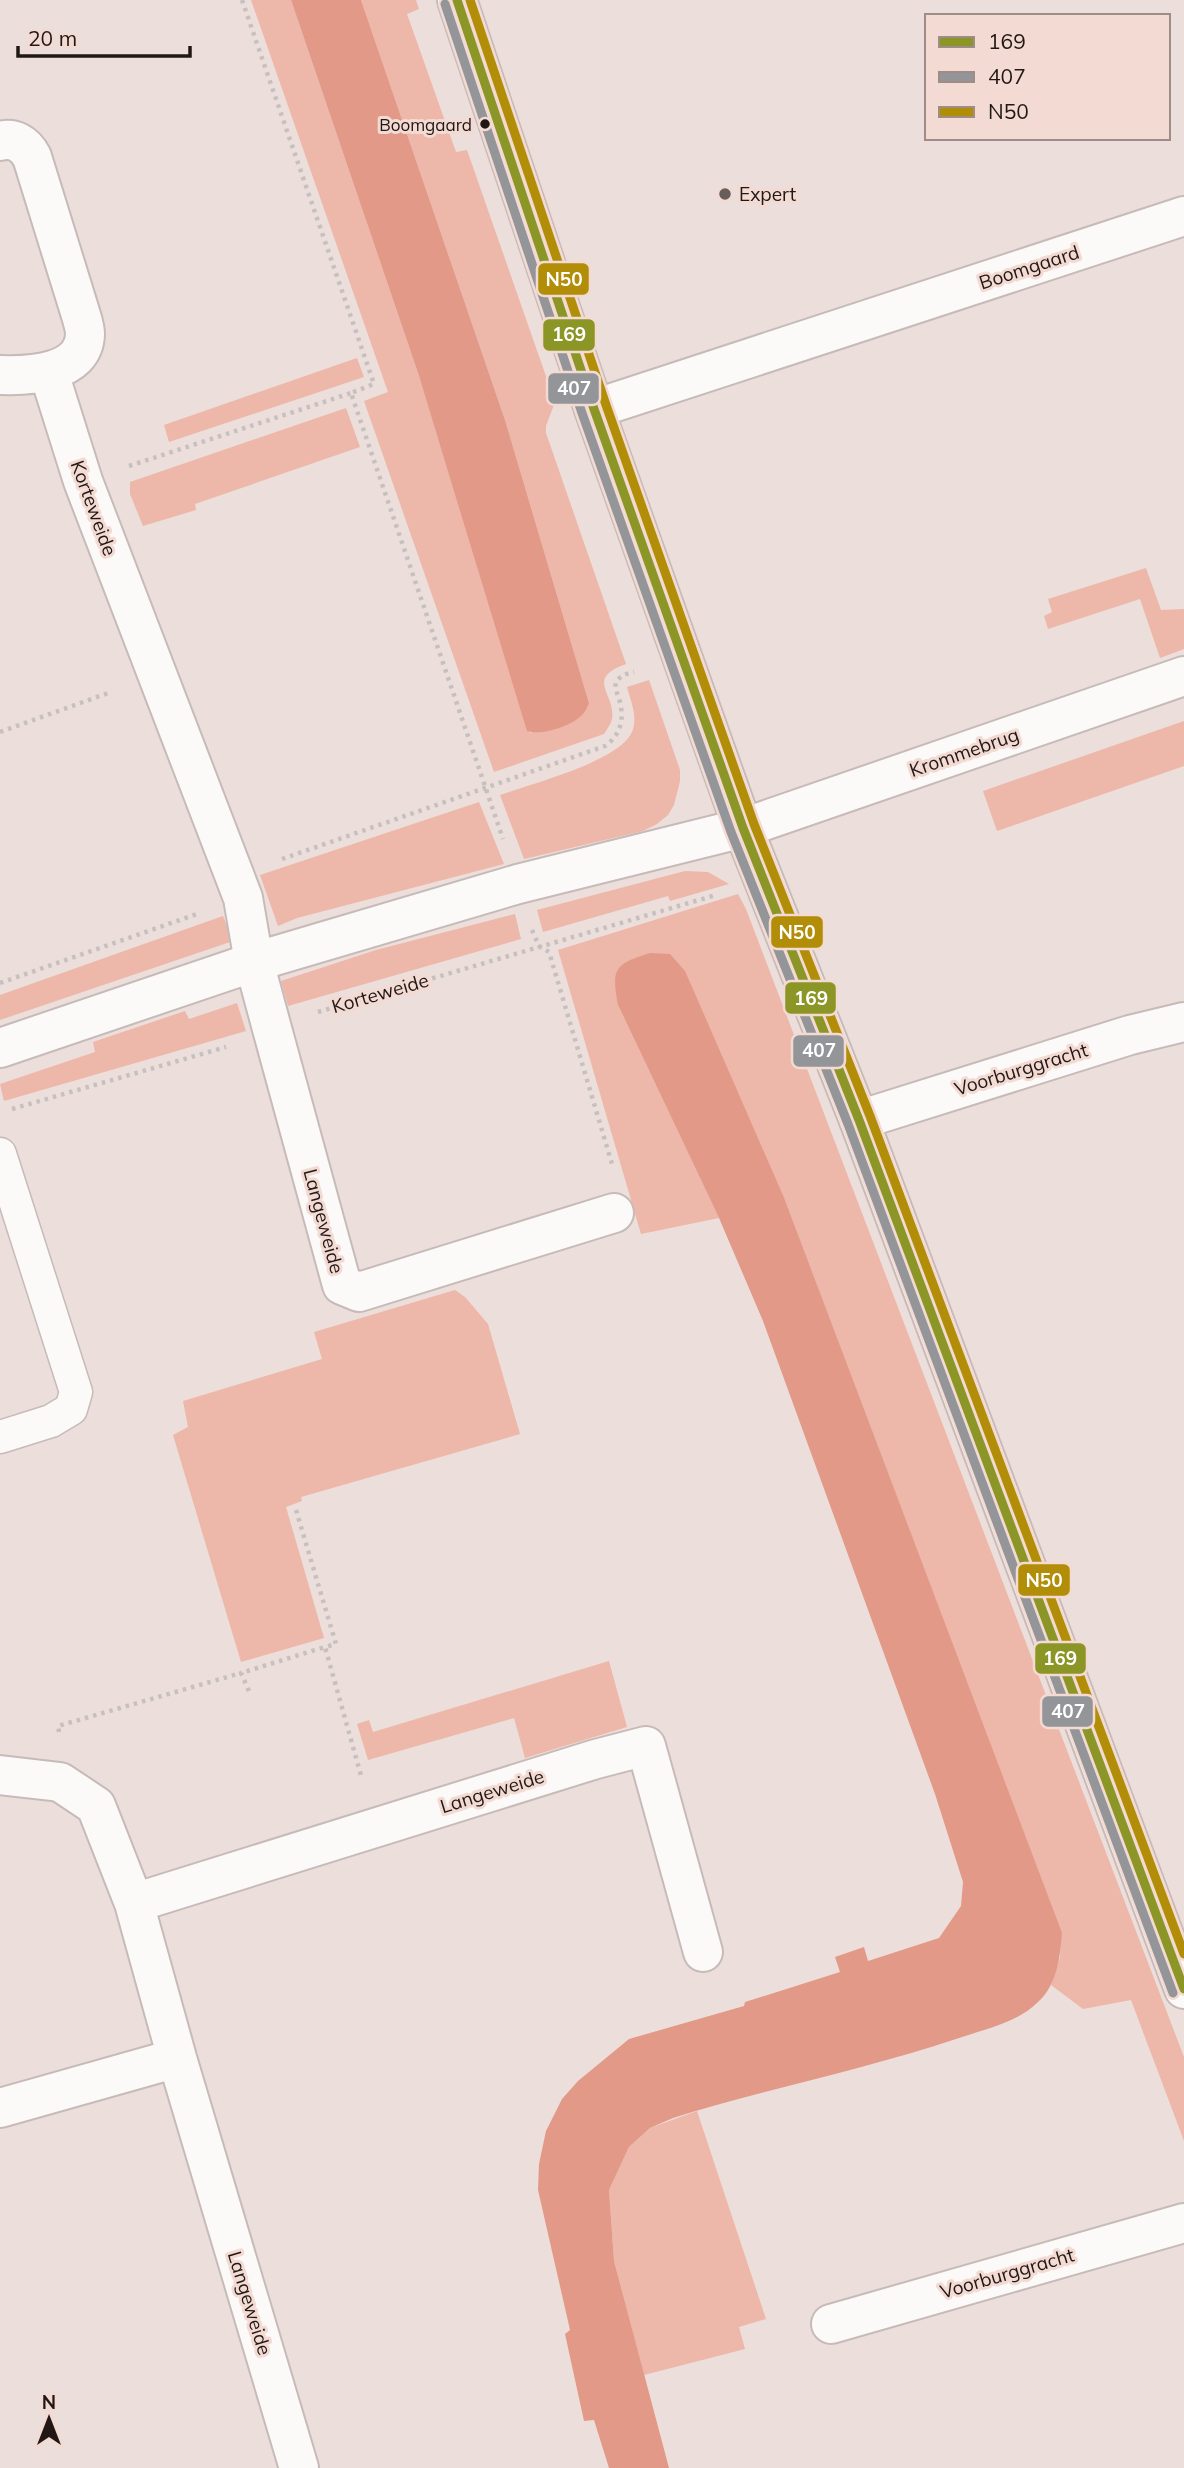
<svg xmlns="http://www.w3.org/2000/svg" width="1184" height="2468" viewBox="0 0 1184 2468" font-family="Mulish,sans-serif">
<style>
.green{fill:#edb7a9}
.water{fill:#e29987}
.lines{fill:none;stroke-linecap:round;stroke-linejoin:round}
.lane-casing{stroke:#c6bbb8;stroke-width:35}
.street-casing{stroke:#c6bbb8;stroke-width:42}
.secondary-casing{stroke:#c6bbb8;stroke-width:42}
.path{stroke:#c6c1c0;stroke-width:4.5;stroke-dasharray:3.5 5;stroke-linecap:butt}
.lane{stroke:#fcfaf9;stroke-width:32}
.street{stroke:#fcfaf9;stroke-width:38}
.secondary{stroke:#fcfaf9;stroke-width:38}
.bus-1-casing{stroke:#f3dad3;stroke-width:14}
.bus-2-casing{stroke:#f3dad3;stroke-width:14}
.bus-3-casing{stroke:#f3dad3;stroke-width:14}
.bus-1{stroke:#8b9627;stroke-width:9}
.bus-2{stroke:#939598;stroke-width:9}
.bus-3{stroke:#b18d08;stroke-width:9}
.bus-dot{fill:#211816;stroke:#f3dad3;stroke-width:2.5}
.poi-dot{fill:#685d5b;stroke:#f3dad3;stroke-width:2.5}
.labels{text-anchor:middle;stroke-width:6;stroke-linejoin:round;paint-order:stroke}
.bus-label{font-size:17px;fill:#211816;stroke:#f3dad3;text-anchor:end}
.poi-label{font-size:19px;fill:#211816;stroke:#f3dad3;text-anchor:start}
.street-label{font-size:19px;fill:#211816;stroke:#f3dad3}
.line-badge{stroke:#f3dad3;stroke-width:2.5}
.badge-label{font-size:19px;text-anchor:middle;font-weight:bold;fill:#fff}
</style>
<rect width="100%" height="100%" fill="#ecdeda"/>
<!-- green -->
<path class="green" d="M 251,0 L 291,0 L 419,376 L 530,733 L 589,703 L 505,420 L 361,0 L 416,0 L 419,9 L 407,14 L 456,152 L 467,150 L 555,402 L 546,426 L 546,433 L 626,664 C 584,679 616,693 612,719 C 611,724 607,729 604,734 L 494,772 L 364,401 L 388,392 Z
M 357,358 L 364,377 L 169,442 L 164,425 Z
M 346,408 L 360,447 L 195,504 L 196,510 L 143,526 L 130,494 L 130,482 Z
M 1146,568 L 1161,610 L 1184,609 L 1184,649 L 1160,658 L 1140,599 L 1048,629 L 1044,616 L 1052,612 L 1048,599 Z
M 649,680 L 680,770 L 680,781 L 674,805 L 668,815 L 657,824 L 643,831 L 524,859 L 500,795 C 531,784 616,762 631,734 C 639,719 631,702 627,687 Z
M 1184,721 L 1184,766 L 997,831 L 983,791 Z
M 479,802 L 504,864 L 297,918 L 278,926 L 260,875 Z
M 685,871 L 708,872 L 729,884 L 670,901 L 668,896 L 543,932 L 537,910 Z
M 738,894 L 746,909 L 1184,2057 L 1184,2141 L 1131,2000 L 1083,2009 L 1051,1985 L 1060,1957 L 1061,1933 L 785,1200 L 618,1005 L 719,1218 L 641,1234 L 558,950 Z
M 515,914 L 521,939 L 288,1006 L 281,981 L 376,950 Z
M 223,916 L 233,941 L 0,1020 L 0,995 Z
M 237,1003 L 246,1031 L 4,1101 L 0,1084 L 95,1052 L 93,1042 L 185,1011 L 189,1019 Z
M 455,1290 L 465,1297 L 488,1324 L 520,1434 L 301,1497 L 302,1501 L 286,1507 L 324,1638 L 241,1662 L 173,1435 L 188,1427 L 183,1401 L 322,1359 L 314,1332 Z
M 609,1661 L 627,1727 L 525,1758 L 514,1718 L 368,1760 L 357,1724 L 369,1720 L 373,1732 Z
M 697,2111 L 766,2319 L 739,2327 L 745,2349 L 644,2375 L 614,2261 L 609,2190 L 629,2147 L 650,2128 Z"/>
<!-- water -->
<path class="water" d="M 291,0 L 361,0 L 505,420 L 589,703 C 587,707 586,711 583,714 C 573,726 541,736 527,731 L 419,376 Z
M 650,953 L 670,954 L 685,971 L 785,1200 L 1062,1933 C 1060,1957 1057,1985 1038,2002 C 1017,2023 985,2029 956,2039 C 863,2070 766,2089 673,2118 L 650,2128 L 629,2147 L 609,2190 L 614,2261 L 669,2468 L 609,2468 L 594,2420 L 584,2421 L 565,2334 L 570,2330 L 538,2190 L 539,2164 L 546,2131 L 562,2099 L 578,2081 L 629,2039 L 744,2006 L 745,2002 L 840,1972 L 835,1957 L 864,1947 L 868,1961 L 939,1938 L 961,1906 L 963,1882 L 935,1794 L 763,1321 L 719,1218 L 618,1005 C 611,968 615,964 650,953 Z"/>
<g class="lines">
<!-- lane casing -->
<g class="lane-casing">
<path id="lane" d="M 0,1154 L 76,1392 L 71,1409 L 51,1421 L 0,1437"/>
</g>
<!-- street casing -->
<g class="street-casing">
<path id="street" d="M 0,141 C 14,137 25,144 32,157 L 80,312 C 82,319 85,327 85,334 C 84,374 29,376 0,375
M 49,373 L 83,481 L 243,898 L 254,962 L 271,1025 L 342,1285 L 359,1292 L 614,1213
M 594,409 L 1184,216
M 0,1048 L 254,962 L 518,884 L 743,828 L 1184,676
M 859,1120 L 1130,1035 L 1184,1022
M 0,1775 L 60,1782 L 96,1806 L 134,1903 L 177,2058 L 299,2468
M 134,1903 L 596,1759 L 646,1746 L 703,1952
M 0,2108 L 177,2058
M 831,2324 L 1184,2223"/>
</g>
<!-- secondary casing -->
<g class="secondary-casing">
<path id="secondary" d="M 457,0 L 594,409 L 743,828 L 859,1120 L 1184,1989"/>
</g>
<!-- path -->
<path class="path" d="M 242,0 L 374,384 L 351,393 L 503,839
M 129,466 L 351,393
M 0,732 L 111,692
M 282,859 L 605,746 C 617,738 624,724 621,708 C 620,697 614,691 616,681 L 623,675 L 634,672
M 532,930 L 539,946 L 549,952 L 612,1164
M 0,983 L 197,914
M 318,1012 L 716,895
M 12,1109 L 226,1047
M 296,1510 L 336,1644 L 325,1647 L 362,1779
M 249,1691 L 241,1673 L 325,1647
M 59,1732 L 58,1726 L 241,1673"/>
<!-- lane -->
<use href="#lane" class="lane"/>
<!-- street -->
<use href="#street" class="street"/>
<!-- secondary -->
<use href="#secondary" class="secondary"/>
<!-- bus-1 casing -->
<g class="bus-1-casing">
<path id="bus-1" d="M 457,0 L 594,409 L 743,828 L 859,1120 L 1184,1989"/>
</g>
<!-- bus-2 casing -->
<g class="bus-2-casing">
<path id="bus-2" d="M 445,4 L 582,413 L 731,832 L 848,1124 L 1173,1993"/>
</g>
<!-- bus-3 casing -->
<g class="bus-3-casing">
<path id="bus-3" d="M 470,0 L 606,405 L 754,824 L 870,1116 L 1184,1954"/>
</g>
<!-- bus-1 -->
<use href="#bus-1" class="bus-1"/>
<!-- bus-2 -->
<use href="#bus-2" class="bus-2"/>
<!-- bus-3 -->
<use href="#bus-3" class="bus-3"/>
</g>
<!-- markers -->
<circle class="bus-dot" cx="485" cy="124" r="6"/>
<circle class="poi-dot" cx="725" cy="194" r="7"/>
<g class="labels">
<!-- bus labels -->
<g class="bus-label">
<text x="472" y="131">Boomgaard</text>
</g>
<!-- poi labels -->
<g class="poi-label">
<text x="739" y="201">Expert</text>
</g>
<!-- street labels -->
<g class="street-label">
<text transform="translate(1029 267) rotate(-18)" y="7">Boomgaard</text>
<text transform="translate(94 508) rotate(70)" y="7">Korteweide</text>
<text transform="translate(964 752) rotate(-19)" y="7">Krommebrug</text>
<text transform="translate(380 993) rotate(-16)" y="7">Korteweide</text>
<text transform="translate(1021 1069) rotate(-17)" y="7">Voorburggracht</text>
<text transform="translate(324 1221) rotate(75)" y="7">Langeweide</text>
<text transform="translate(492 1791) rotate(-17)" y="7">Langeweide</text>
<text transform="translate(1007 2273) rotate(-16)" y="7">Voorburggracht</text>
<text transform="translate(250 2303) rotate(73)" y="7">Langeweide</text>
</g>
</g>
<g class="line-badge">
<rect x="537" y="262" width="53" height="34" rx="7" fill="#b18d08"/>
<rect x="542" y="318" width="54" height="34" rx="7" fill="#8b9627"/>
<rect x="547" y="372" width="53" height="33" rx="7" fill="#939598"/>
<rect x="770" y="915" width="54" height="34" rx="7" fill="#b18d08"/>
<rect x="784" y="981" width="53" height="34" rx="7" fill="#8b9627"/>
<rect x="792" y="1034" width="53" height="34" rx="7" fill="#939598"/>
<rect x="1017" y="1563" width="54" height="34" rx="7" fill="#b18d08"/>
<rect x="1034" y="1642" width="53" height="33" rx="7" fill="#8b9627"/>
<rect x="1041" y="1695" width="53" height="33" rx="7" fill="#939598"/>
</g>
<g class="badge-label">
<text x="564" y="286">N50</text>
<text x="569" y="341">169</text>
<text x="574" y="395">407</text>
<text x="797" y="939">N50</text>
<text x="811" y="1005">169</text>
<text x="819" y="1057">407</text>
<text x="1044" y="1587">N50</text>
<text x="1060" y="1665">169</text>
<text x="1068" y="1718">407</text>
</g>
<!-- legend -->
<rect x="925" y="14" width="245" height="126" fill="#f3dad3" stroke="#9f8c87" stroke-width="2"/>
<rect x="939" y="37" width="35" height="10" fill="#8b9627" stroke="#9f8c87" stroke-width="2"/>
<text x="988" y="49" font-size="21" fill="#211816">169</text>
<rect x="939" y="72" width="35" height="10" fill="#939598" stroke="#9f8c87" stroke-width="2"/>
<text x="988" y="84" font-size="21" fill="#211816">407</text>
<rect x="939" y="107" width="35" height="10" fill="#b18d08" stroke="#9f8c87" stroke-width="2"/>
<text x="988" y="119" font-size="21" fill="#211816">N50</text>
<!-- north arrow -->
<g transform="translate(49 2419)" stroke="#f3dad3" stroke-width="5" paint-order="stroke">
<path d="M0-5L12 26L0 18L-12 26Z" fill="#211816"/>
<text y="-10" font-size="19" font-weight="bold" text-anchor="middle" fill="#211816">N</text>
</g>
<!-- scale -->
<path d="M18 46v10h172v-10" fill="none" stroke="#211816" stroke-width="3.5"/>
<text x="28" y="46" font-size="21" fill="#211816" stroke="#f3dad3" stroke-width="5" paint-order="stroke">20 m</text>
</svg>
